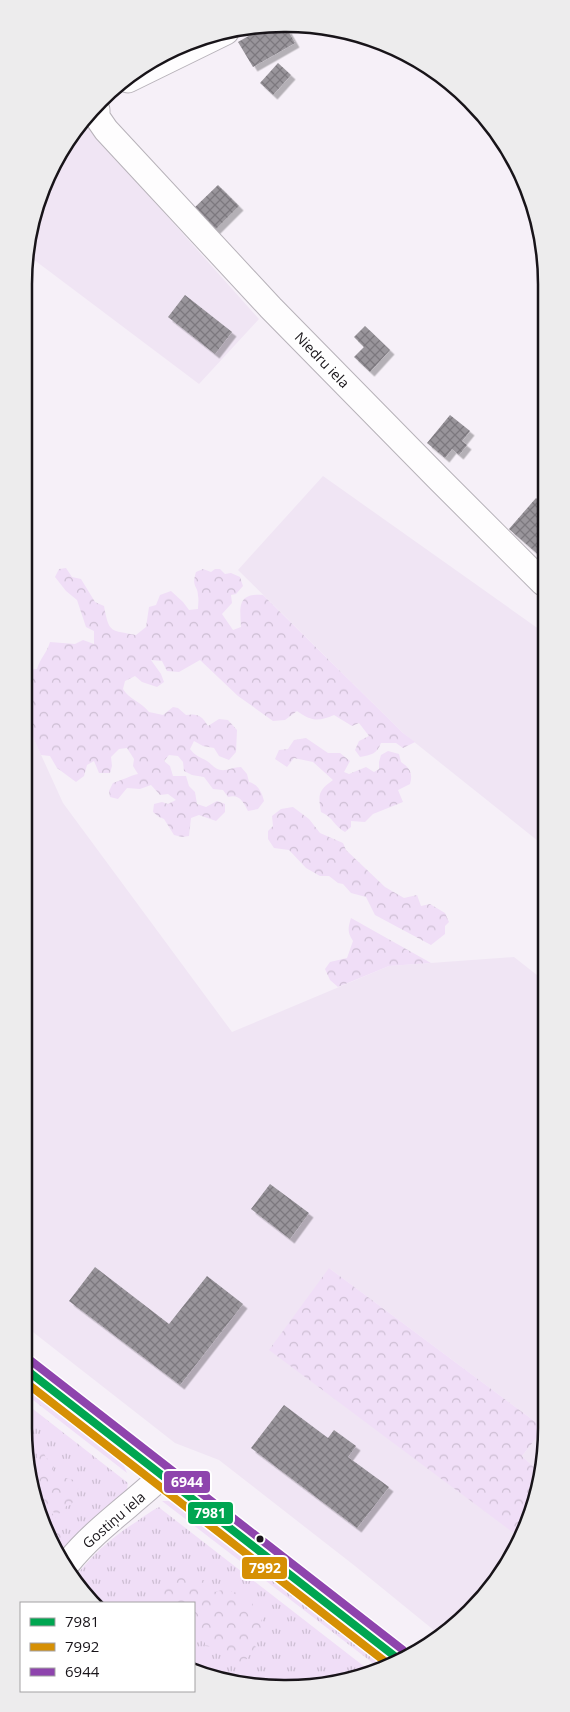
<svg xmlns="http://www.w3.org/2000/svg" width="570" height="1712" viewBox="0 0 570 1712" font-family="'Open Sans',sans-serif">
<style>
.built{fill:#f0e5f4}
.grass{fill:url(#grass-tufts)}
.forest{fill:url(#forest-crowns)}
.building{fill:url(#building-cross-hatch);filter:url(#shadow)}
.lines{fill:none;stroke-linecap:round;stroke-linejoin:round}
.minor-casing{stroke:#b7b2b9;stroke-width:27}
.highway-casing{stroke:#b0a8b3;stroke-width:29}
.minor{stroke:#fefdfe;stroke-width:25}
.highway{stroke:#e2dce4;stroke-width:28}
.bus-1-casing{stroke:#fff;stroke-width:11}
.bus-2-casing{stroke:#fff;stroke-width:11}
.bus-3-casing{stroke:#fff;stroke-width:11}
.bus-1{stroke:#00a651;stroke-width:8}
.bus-2{stroke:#d69004;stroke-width:8}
.bus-3{stroke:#8e44ad;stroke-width:8}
.bus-dot{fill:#181419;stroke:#fff;stroke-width:2}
.labels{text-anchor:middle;stroke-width:5;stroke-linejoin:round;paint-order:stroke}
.street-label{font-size:14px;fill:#181419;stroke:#fff}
.rim{fill:none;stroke:#181419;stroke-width:2.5}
.line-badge{stroke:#fff;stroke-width:2}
.badge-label{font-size:14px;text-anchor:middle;font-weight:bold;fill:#fff}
</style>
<defs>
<pattern id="grass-tufts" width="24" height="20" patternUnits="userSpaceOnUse" patternTransform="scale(1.25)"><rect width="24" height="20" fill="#f0def7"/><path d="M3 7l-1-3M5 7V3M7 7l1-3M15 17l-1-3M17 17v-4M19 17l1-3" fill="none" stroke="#cdbed3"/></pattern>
<pattern id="forest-crowns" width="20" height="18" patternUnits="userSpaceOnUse" patternTransform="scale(1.25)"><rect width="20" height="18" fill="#f0def7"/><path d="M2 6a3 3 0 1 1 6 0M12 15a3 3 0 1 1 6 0" fill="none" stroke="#cdbed3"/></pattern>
<pattern id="building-cross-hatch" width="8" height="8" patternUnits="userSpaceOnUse" patternTransform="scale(1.25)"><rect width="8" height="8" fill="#99959b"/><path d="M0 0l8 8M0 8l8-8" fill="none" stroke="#7c787e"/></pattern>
<filter id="shadow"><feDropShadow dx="4.5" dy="4.5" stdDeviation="0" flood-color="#0004"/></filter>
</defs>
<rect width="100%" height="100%" fill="#f6f0f8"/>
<!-- built -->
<path class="built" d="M 84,123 L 259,319 L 199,384 L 29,256 L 29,234 L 68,140 Z
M 323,476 L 543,632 L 543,845 L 403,733 L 238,570 Z
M 27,724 L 63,803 L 232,1032 L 389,966 L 514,957 L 542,979 L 541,1426 L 329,1268 L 515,1533 L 524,1520 L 502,1572 L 441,1636 L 355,1566 L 219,1460 L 175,1443 L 24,1325 Z
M 541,1432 L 541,1474 L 522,1456 Z"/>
<!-- grass -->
<path class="grass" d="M 24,1387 L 119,1460 L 124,1466 L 127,1473 L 24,1393 Z
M 24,1402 L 128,1483 L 126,1494 L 62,1556 L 44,1527 L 24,1427 Z
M 162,1501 L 169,1501 L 180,1507 L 383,1664 L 378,1667 Z
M 159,1507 L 161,1509 L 370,1671 L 353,1679 L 251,1686 L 194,1669 L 194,1603 L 94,1603 L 89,1599 L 75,1577 C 92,1555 112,1537 136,1522 C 143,1517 151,1511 159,1507 Z"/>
<!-- forest -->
<path class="forest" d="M 66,568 L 72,577 L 81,579 L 95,602 L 104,606 C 109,634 111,630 136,635 L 146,627 L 149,607 L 156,605 L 160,595 L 171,591 L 183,602 L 189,610 L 198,609 C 198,605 199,600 198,596 C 198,585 191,588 196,572 L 203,569 L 211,572 L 215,569 L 220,569 L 225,574 L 231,573 L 240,577 L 243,586 L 236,594 L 231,595 L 232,603 L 222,614 L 233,630 L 241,627 C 240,607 237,593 263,595 L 403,733 L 415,742 L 403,748 L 396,743 L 381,743 C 377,754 371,755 360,757 L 355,750 L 359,741 L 369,736 L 359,723 L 352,726 L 334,715 C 318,722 311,721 297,711 L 285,720 L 273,721 L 238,696 L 200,660 L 179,672 L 167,671 L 162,661 L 151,660 L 161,674 L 164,682 L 157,687 L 142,682 L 135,676 L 125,681 L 123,689 C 130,700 140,701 149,712 L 163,715 L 173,707 L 178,708 L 186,715 C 198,713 202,716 208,726 L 219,719 L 228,720 L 237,730 L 236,752 L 229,760 L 219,756 L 214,748 L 203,746 L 194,741 L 190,749 C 195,756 200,757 207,761 C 212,764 214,769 221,770 C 226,771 234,767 241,767 L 247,774 L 249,782 C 258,784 262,793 264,801 L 258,809 L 248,811 C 243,802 240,794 228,797 L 223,790 L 213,789 L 204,777 L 192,775 L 184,771 L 183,762 L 178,756 L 169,755 L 164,761 L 170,766 L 173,776 L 186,776 L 189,786 L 195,792 L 197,804 L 206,807 L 217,801 L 225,804 L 225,812 L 216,821 L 199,815 L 191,818 L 189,836 L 182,837 L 174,835 L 164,819 L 159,817 L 153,812 L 154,804 L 162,802 L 168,804 L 176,800 L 168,794 L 160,795 L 151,785 L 140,789 L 127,788 L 118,799 L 110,797 L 109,791 L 113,783 C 123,780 129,776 138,774 L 133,766 L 134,759 L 127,748 L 119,749 L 111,757 L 112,766 L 110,773 L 99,773 L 94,761 L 87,765 L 84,776 L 76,782 L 57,768 L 50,756 L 41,755 L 27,724 L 27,670 L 37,669 C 40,658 47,653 50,642 L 75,644 L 83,640 L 94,644 L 94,631 L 86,627 L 77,600 L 66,591 L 55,577 L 59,569 Z
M 306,738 L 328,753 L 340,753 L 350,761 L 344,772 L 349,774 L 366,767 L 374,772 L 379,769 L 379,762 L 381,755 L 388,751 L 399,754 L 401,762 C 410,768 413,773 410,784 L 398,790 L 403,802 L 373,814 L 365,822 L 351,821 L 351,827 L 345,832 C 333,825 334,818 321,812 C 318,794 318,791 333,780 L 313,762 L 294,758 L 287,767 L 275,759 L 279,750 L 288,749 L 294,740 Z
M 293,807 L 309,819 L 320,833 L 343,843 L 346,850 L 385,887 L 404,898 L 417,895 L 421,906 L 430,904 L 445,913 L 449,922 L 445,926 L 445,934 L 431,945 L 375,915 L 366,897 L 351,893 L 343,884 L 338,883 L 329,876 L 320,876 L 306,868 L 289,850 L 274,848 L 268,839 L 268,831 L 273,826 L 272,816 L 281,809 Z
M 351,918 L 431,963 L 389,966 L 338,987 L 330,980 L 325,969 L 330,962 L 347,958 L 353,941 C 347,932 348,928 351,918 Z
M 329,1268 L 541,1426 L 541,1432 L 522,1456 L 541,1474 L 541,1478 L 524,1520 L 515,1534 L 269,1350 Z
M 38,1453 L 44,1453 L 46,1458 L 50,1460 L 54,1467 L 52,1471 L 53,1475 L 74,1480 L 79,1488 L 74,1492 L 74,1500 L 71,1505 L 66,1506 L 64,1510 L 57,1515 L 52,1511 L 51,1512 L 64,1527 L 61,1530 L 64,1537 L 56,1546 L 44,1527 L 29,1455 L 31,1460 L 37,1458 Z
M 181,1572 L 188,1572 L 191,1577 L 207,1581 L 215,1592 C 224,1590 227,1587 235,1594 L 236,1600 L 240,1599 L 242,1604 L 244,1600 L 251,1601 L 254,1607 L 252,1611 L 255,1611 L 258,1615 L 263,1616 L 261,1622 L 263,1628 L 256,1633 L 257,1638 L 253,1639 L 252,1643 L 256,1647 L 244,1662 L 232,1664 L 224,1658 L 221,1648 L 205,1646 L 205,1638 L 201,1637 L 197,1632 L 194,1632 L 194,1603 L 167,1603 C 163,1595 161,1590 166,1581 L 179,1576 Z"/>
<!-- building -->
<path class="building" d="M 261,29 L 287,29 L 295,43 L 253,67 L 238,42 Z
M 278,63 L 291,75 L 273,95 L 260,83 Z
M 218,185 L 239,206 L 213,232 L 192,210 Z
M 185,295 L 232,332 L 215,354 L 168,317 Z
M 365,326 L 390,350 L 370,372 L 354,357 L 364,347 L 354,337 Z
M 450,415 L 470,431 L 462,441 L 467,445 L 459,455 L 452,449 L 445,458 L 427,443 Z
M 536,498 L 543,504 L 543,555 L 541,557 L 509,529 Z
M 270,1184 L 309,1213 L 290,1239 L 251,1209 Z
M 95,1267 L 169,1324 L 207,1276 L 243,1304 L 180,1385 L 69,1301 Z
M 284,1405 L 328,1438 L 334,1430 L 356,1446 L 348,1457 L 389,1487 L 357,1528 L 251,1448 Z"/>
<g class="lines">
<!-- minor casing -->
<g class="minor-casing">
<path id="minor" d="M 128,80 L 226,32
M 97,110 L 97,117 L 106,130 L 271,308 L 438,478 L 543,583
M 67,1564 C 94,1530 130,1506 162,1476"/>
</g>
<!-- highway casing -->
<g class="highway-casing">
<path id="highway" d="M 24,1368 L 397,1658"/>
</g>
<!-- minor -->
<use href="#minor" class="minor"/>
<!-- highway -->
<use href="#highway" class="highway"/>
<!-- bus-1 casing -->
<g class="bus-1-casing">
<path id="bus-1" d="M 24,1368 L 397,1658"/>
</g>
<!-- bus-2 casing -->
<g class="bus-2-casing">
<path id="bus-2" d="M 24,1381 L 387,1663"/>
</g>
<!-- bus-3 casing -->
<g class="bus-3-casing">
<path id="bus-3" d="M 30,1360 L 403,1650"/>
</g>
<!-- bus-1 -->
<use href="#bus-1" class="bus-1"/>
<!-- bus-2 -->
<use href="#bus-2" class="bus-2"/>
<!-- bus-3 -->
<use href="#bus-3" class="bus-3"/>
</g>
<!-- markers -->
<circle class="bus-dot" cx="260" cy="1539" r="4.5"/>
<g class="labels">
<!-- street labels -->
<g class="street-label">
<text transform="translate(322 360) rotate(46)" y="5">Niedru iela</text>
<text transform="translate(114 1520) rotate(-41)" y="5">Gostiņu iela</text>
</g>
</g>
<!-- crop -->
<path d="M0 0H570V1712H0ZM284 32H286A252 252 0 0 1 538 284V1428A252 252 0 0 1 286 1680H284A252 252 0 0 1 32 1428V284A252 252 0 0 1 284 32Z" fill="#edeced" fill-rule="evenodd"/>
<path class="rim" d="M284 32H286A252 252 0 0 1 538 284V1428A252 252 0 0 1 286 1680H284A252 252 0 0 1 32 1428V284A252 252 0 0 1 284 32Z"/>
<g class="line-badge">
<rect x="163" y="1470" width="48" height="24" rx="5" fill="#8e44ad"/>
<rect x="187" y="1501" width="47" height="24" rx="5" fill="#00a651"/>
<rect x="241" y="1556" width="47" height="24" rx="5" fill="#d69004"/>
</g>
<g class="badge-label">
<text x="187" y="1487">6944</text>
<text x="210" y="1518">7981</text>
<text x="265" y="1573">7992</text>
</g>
<!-- legend -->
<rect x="20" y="1602" width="175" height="90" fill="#ffffff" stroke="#a3a1a3"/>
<rect x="30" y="1618" width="25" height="8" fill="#00a651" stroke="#a3a1a3"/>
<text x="65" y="1627" font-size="15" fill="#181419">7981</text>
<rect x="30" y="1643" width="25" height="8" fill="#d69004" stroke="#a3a1a3"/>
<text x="65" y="1652" font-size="15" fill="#181419">7992</text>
<rect x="30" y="1668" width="25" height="8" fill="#8e44ad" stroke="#a3a1a3"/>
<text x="65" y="1677" font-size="15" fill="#181419">6944</text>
</svg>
